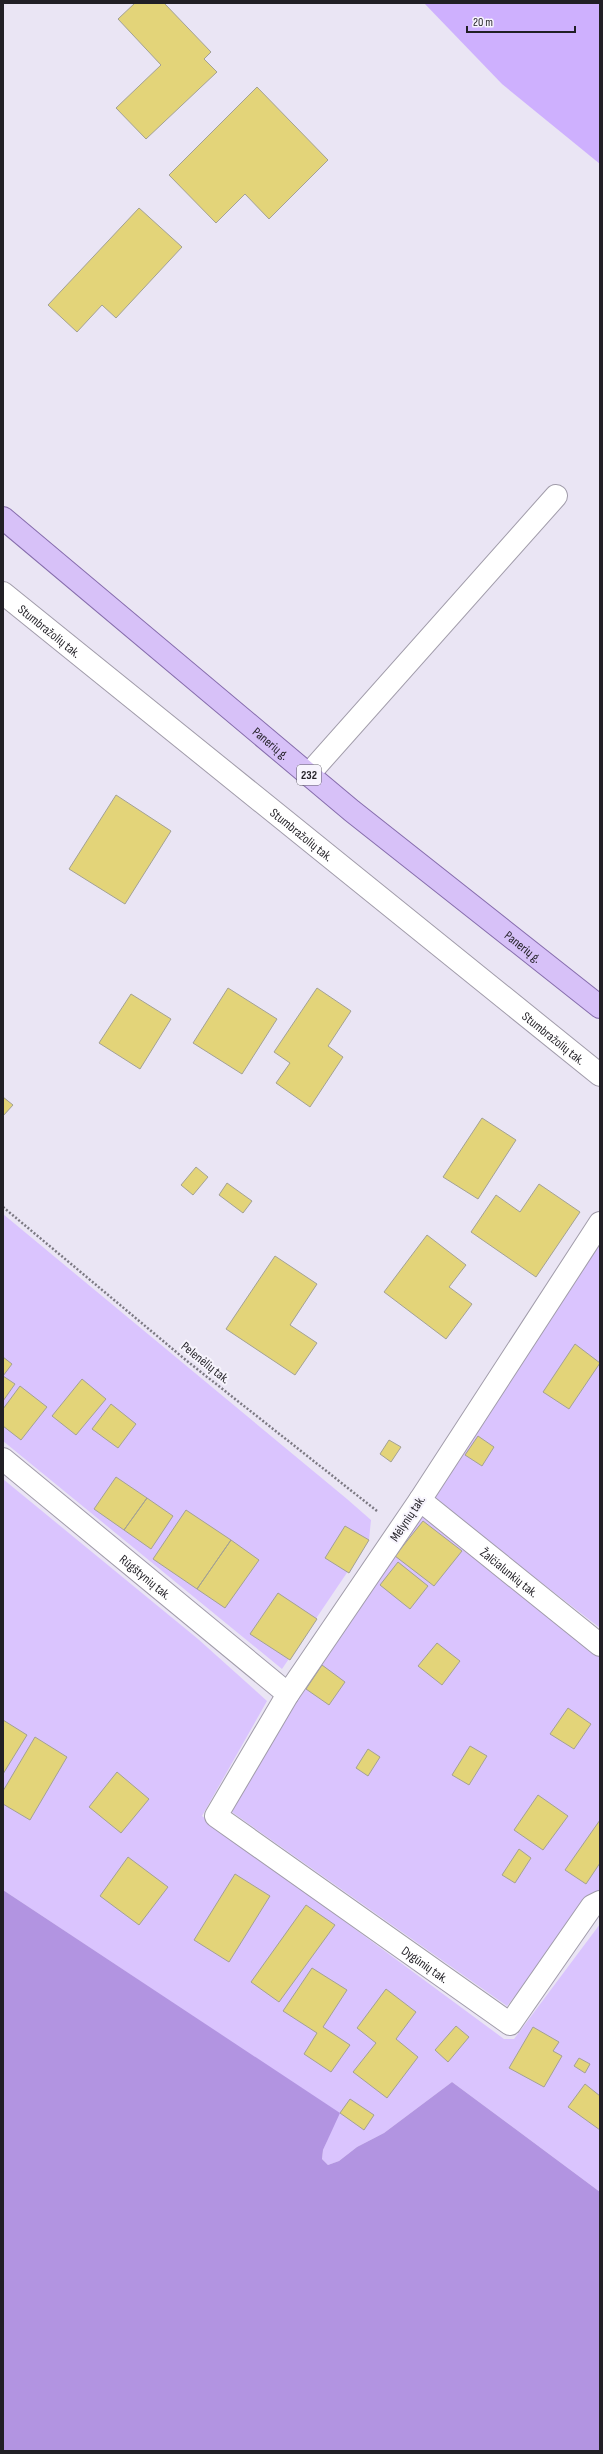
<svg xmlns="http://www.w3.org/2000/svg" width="603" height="2454" viewBox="0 0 603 2454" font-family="'Sofia Sans Condensed',sans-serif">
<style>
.green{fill:#dac4fe}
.forest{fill:#b294e1}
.water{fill:#ceb0fe}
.building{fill:#e3d479;stroke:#a3a193}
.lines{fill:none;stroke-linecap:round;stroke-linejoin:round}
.minor-casing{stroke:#a19caa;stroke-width:24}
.major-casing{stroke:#866dac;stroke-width:24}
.path{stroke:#7c7983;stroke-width:2.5;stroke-dasharray:2 2;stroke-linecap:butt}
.minor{stroke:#fff;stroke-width:22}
.major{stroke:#d7c1f8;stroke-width:22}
.labels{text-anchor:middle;stroke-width:4;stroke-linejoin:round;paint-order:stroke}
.shield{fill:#f7f4fd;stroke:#615f66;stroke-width:1}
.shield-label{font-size:12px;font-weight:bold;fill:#211f25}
.street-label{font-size:13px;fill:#211f25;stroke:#f7f4fd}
</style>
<rect width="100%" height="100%" fill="#eae5f4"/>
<!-- green -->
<path class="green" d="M 3,1214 L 347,1499 L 371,1520 L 369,1540 L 282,1669 L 3,1441 Z
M 600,1241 L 600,1628 L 432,1498 Z
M 3,1479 L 198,1639 L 267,1701 L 202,1816 L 504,2039 L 514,2039 L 600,1924 L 600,2192 L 452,2082 L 384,2133 L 357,2147 L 339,2161 L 328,2165 L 322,2159 L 323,2150 L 339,2113 L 3,1890 Z
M 421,1511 L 600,1651 L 600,1891 L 507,2006 L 229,1810 L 235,1795 Z"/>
<!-- forest -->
<path class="forest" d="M 3,1890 L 340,2113 L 323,2150 L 322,2159 L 328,2165 L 339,2161 L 357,2147 L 384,2133 L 452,2082 L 600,2192 L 600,2451 L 3,2451 Z"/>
<!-- water -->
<path class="water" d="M 424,3 L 600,3 L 600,164 L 502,84 Z"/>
<!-- building -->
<path class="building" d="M 135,3 L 164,3 L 211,52 L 204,59 L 217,72 L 146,139 L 116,108 L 161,65 L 118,19 Z
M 257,87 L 328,160 L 269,219 L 245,194 L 216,223 L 169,175 Z
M 139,208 L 182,247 L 116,318 L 102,305 L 77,332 L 48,305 Z
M 116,795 L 171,831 L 125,904 L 69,869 Z
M 228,988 L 277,1019 L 242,1074 L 193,1043 Z
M 317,988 L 351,1011 L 328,1046 L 343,1057 L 310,1107 L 276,1083 L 290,1063 L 274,1052 Z
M 131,994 L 171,1019 L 140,1069 L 99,1043 Z
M 3,1097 L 13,1105 L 3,1116 Z
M 482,1118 L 516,1140 L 478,1199 L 443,1177 Z
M 196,1167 L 208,1177 L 193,1195 L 181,1185 Z
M 227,1183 L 252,1201 L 243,1213 L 219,1195 Z
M 539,1184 L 580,1212 L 536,1277 L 471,1232 L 496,1195 L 520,1212 Z
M 427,1235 L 466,1265 L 449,1287 L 472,1304 L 446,1339 L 384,1292 Z
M 275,1256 L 317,1284 L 290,1325 L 317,1343 L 295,1375 L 226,1329 Z
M 575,1344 L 600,1363 L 569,1409 L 543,1392 Z
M 3,1357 L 12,1364 L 3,1376 L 15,1384 L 3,1401 Z
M 82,1379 L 106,1399 L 76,1435 L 52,1416 Z
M 20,1386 L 47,1407 L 21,1440 L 3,1426 L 3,1409 Z
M 111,1404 L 136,1424 L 118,1448 L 92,1429 Z
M 478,1436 L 494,1447 L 482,1466 L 465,1455 Z
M 389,1440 L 401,1447 L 391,1462 L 380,1454 Z
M 116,1477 L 147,1498 L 124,1530 L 94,1509 Z
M 147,1498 L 173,1516 L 151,1549 L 124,1530 Z
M 186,1510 L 231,1540 L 197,1589 L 153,1559 Z
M 423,1521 L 462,1551 L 434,1586 L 395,1556 Z
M 345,1526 L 369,1540 L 349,1573 L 325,1558 Z
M 231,1540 L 259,1560 L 225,1608 L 197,1589 Z
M 398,1562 L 428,1586 L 410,1609 L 380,1585 Z
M 278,1593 L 317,1619 L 290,1660 L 250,1634 Z
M 437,1643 L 460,1661 L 442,1685 L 418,1666 Z
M 322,1665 L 345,1682 L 329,1705 L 306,1689 Z
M 568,1708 L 591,1724 L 574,1749 L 550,1734 Z
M 3,1720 L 27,1735 L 3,1774 Z
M 35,1737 L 67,1757 L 30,1820 L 3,1804 L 3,1791 Z
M 470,1746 L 487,1756 L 469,1785 L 452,1775 Z
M 368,1749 L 380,1757 L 368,1776 L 356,1768 Z
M 117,1772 L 149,1799 L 121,1833 L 89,1807 Z
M 538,1795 L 568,1816 L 543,1850 L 514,1830 Z
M 600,1820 L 600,1863 L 586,1884 L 565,1870 Z
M 519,1849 L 531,1858 L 515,1883 L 502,1875 Z
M 128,1857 L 168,1887 L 139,1925 L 100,1896 Z
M 235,1874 L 270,1896 L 229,1962 L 194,1940 Z
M 306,1905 L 335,1925 L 279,2002 L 251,1982 Z
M 312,1968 L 347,1990 L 323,2027 L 350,2045 L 331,2072 L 304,2054 L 317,2033 L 283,2011 Z
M 386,1989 L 416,2012 L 396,2039 L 418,2057 L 387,2098 L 353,2072 L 376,2043 L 357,2028 Z
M 456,2026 L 469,2037 L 448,2062 L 435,2050 Z
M 533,2027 L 559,2042 L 553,2051 L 562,2056 L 544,2087 L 509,2068 Z
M 579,2058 L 590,2064 L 585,2073 L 574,2066 Z
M 585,2084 L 600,2096 L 600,2130 L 568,2107 Z
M 350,2099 L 374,2115 L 364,2130 L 340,2113 Z"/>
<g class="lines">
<!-- minor casing -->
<g class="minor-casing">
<g id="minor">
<path id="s1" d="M 3,593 L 600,1075"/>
<path d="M 308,775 L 556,496"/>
<path id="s2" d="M 600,1223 L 420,1500 L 288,1694 L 216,1816 L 510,2024 L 592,1906 L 600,1902"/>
<path id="s3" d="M 3,1459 L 288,1694"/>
<path id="s4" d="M 420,1500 L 600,1645"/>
</g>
</g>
<!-- major casing -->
<g class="major-casing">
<g id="major">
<path id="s5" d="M 3,518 L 352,811 L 600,1007"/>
</g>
</g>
<!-- path -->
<path class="path" d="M 3,1207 L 187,1361 L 377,1511"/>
<!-- minor -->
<use href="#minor" class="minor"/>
<!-- major -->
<use href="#major" class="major"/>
</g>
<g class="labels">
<!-- shield labels -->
<rect class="shield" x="297" y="765" width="24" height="20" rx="3"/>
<g class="shield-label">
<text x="309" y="779">232</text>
</g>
<!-- street labels -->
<g class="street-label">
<text dy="5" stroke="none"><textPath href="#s1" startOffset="60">Stumbražolių tak.</textPath></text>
<text dy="5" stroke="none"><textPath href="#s5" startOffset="350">Panerių g.</textPath></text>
<text dy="5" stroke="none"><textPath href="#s1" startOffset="384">Stumbražolių tak.</textPath></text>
<text dy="5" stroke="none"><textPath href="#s5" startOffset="674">Panerių g.</textPath></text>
<text dy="5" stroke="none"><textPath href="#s1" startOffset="708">Stumbražolių tak.</textPath></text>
<text transform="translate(206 1362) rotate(39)" y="5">Pelenėlių tak.</text>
<text transform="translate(407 1518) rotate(-56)" y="5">Mėlynių tak.</text>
<text dy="5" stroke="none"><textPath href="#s4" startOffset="115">Žalčialunkių tak.</textPath></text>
<text dy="5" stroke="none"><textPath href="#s3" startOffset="185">Rūgštynių tak.</textPath></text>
<text dy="5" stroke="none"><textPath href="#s2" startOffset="963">Dygūnių tak.</textPath></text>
</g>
</g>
<!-- border -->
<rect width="603" height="2454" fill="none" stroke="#211f25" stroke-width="8"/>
<!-- scale -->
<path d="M467 26v6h108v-6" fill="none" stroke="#211f25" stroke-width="2"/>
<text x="473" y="26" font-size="12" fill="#211f25" stroke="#f7f4fd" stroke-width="3" paint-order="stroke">20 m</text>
</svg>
